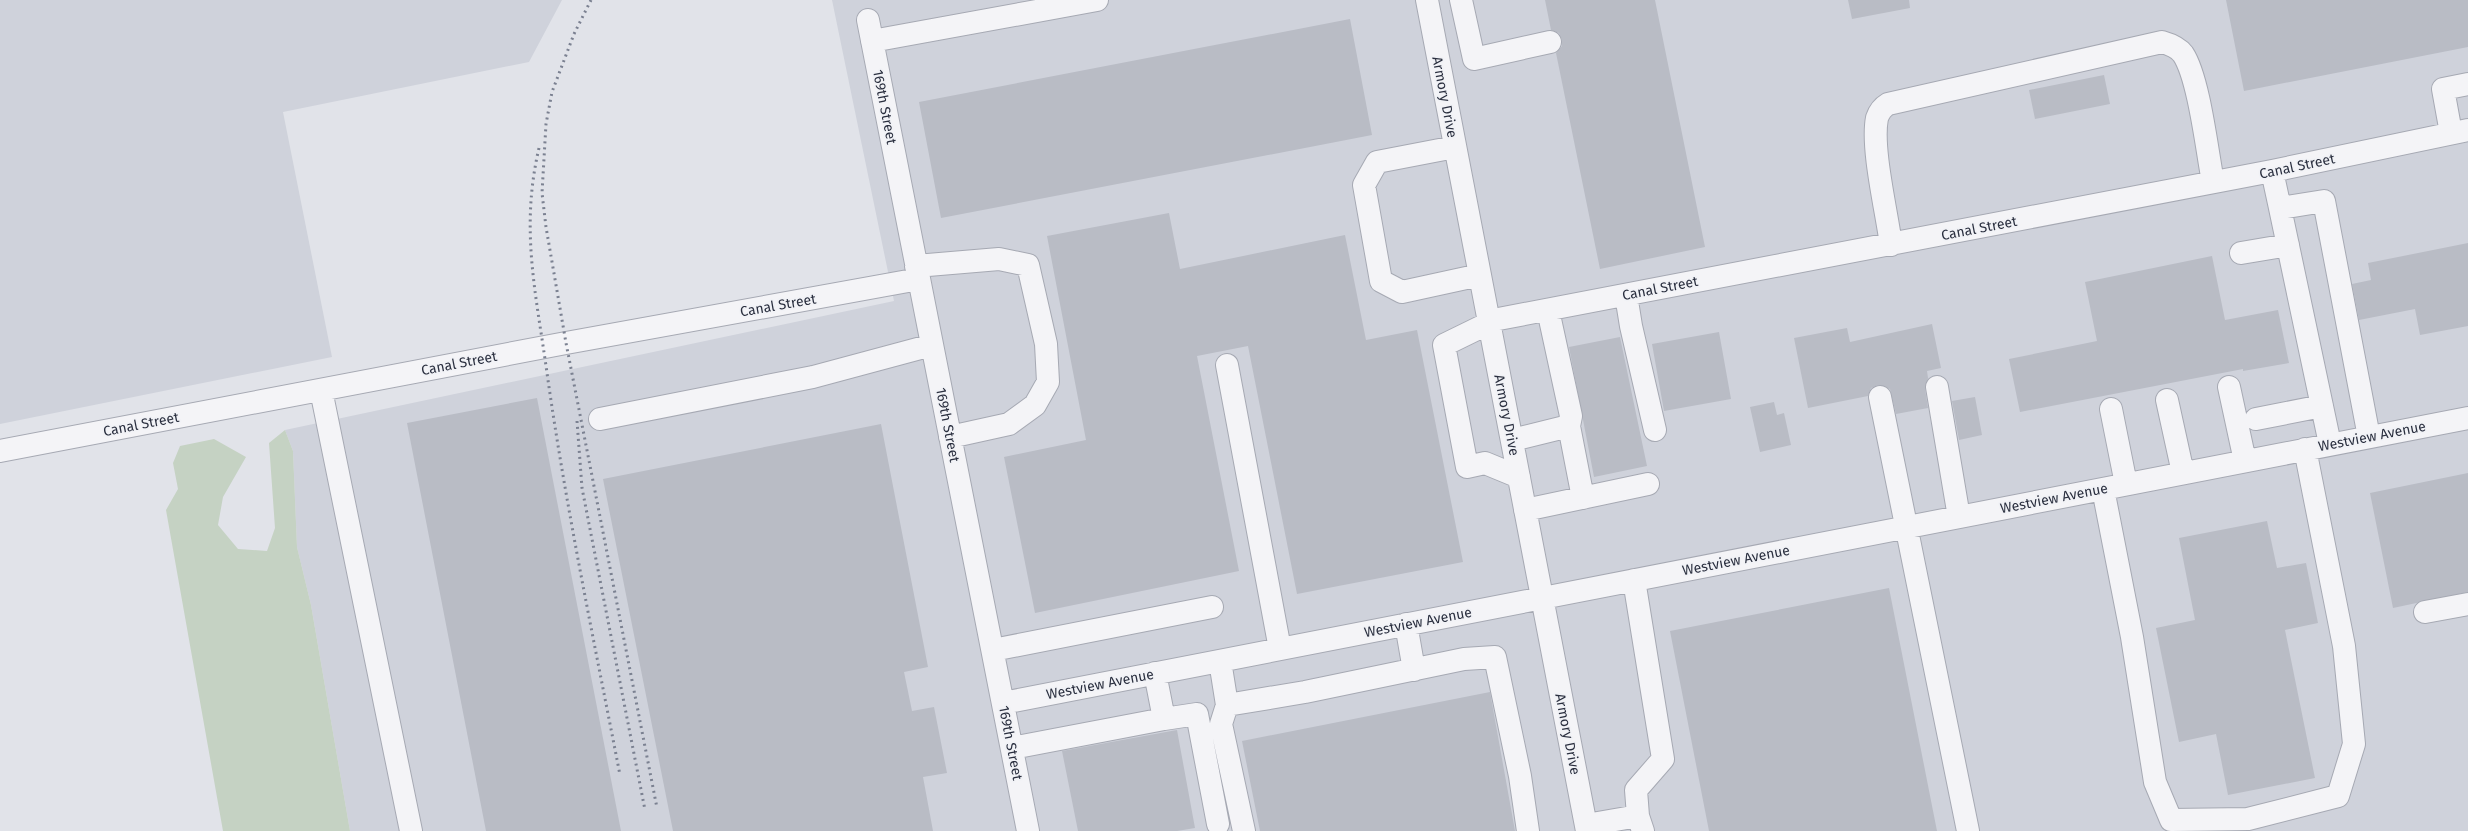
<svg xmlns="http://www.w3.org/2000/svg" width="2468" height="831" viewBox="0 0 2468 831" font-family="'Fira Sans',sans-serif">
<style>
.built{fill:#cfd2db}
.green{fill:#c5d2c3}
.building{fill:#b9bcc5}
.lines{fill:none;stroke-linecap:round;stroke-linejoin:round}
.minor-casing{stroke:#a6a9b3;stroke-width:24}
.minor{stroke:#f4f4f7;stroke-width:22}
.rail{stroke:#7b8191;stroke-width:3;stroke-dasharray:2 4;stroke-linecap:butt}
.labels{text-anchor:middle;stroke-width:3.5;stroke-linejoin:round;paint-order:stroke}
.street-label{font-size:14px;fill:#2a2f3f;stroke:#f1f2f6}
</style>
<rect width="100%" height="100%" fill="#e1e3e9"/>
<!-- built -->
<path class="built" d="M 0,0 L 562,0 L 529,62 L 283,112 L 332,357 L 0,424 Z
M 832,0 L 2468,0 L 2468,831 L 350,831 L 311,605 L 297,547 L 293,451 L 285,430 L 894,301 Z"/>
<!-- green -->
<path class="green" d="M 285,430 L 293,451 L 297,547 L 311,605 L 350,831 L 223,831 L 166,510 L 178,489 L 173,463 L 180,446 L 214,439 L 246,457 L 223,497 L 218,525 L 238,549 L 267,551 L 275,528 L 269,443 Z"/>
<!-- building -->
<path class="building" d="M 1545,0 L 1655,0 L 1705,247 L 1600,269 L 1556,53 L 1562,46 L 1562,40 L 1559,33 L 1551,30 Z
M 1848,0 L 1909,0 L 1910,8 L 1852,19 Z
M 2226,0 L 2468,0 L 2468,47 L 2244,91 Z
M 1350,19 L 1372,135 L 941,218 L 919,102 Z
M 2104,75 L 2110,104 L 2035,119 L 2029,90 Z
M 1169,213 L 1180,269 L 1345,235 L 1366,340 L 1417,330 L 1463,562 L 1297,594 L 1248,346 L 1197,356 L 1239,571 L 1035,613 L 1004,457 L 1086,440 L 1047,236 Z
M 2468,243 L 2468,326 L 2420,335 L 2415,309 L 2359,320 L 2352,284 L 2371,280 L 2368,263 Z
M 2212,256 L 2225,320 L 2278,310 L 2289,363 L 2243,371 L 2243,369 L 2020,412 L 2009,359 L 2097,341 L 2085,282 Z
M 1932,324 L 1941,368 L 1927,371 L 1928,378 L 1925,389 L 1928,408 L 1896,414 L 1890,389 L 1878,385 L 1871,388 L 1868,396 L 1808,408 L 1794,338 L 1847,328 L 1850,342 Z
M 1719,332 L 1731,399 L 1664,411 L 1652,344 Z
M 1620,337 L 1647,466 L 1594,477 L 1569,347 Z
M 1975,397 L 1982,435 L 1959,440 L 1952,401 Z
M 537,398 L 621,831 L 486,831 L 407,423 Z
M 1774,402 L 1777,415 L 1784,413 L 1791,445 L 1760,452 L 1750,407 Z
M 881,424 L 928,667 L 904,672 L 912,711 L 934,707 L 947,773 L 923,777 L 933,831 L 673,831 L 603,479 Z
M 2468,473 L 2468,592 L 2393,608 L 2370,493 Z
M 2267,521 L 2277,568 L 2306,563 L 2318,623 L 2285,630 L 2315,778 L 2228,795 L 2216,734 L 2179,742 L 2156,628 L 2195,620 L 2179,538 Z
M 1889,588 L 1937,831 L 1709,831 L 1670,631 Z
M 1490,692 L 1515,831 L 1260,831 L 1242,741 Z
M 1177,730 L 1195,828 L 1177,831 L 1078,831 L 1062,751 Z"/>
<g class="lines">
<!-- minor casing -->
<g class="minor-casing">
<path id="minor" d="M 1427,0 L 1587,831
M 1461,0 L 1474,59 L 1550,42
M 868,20 L 1028,831
M 872,41 L 1097,0
M 2451,133 L 2443,89 L 2468,84
M 1455,147 L 1377,162 L 1364,185 L 1381,281 L 1402,292 L 1480,275
M 2272,171 L 2280,208 L 2324,201 L 2369,437
M 2280,208 L 2330,444
M 1891,245 C 1887,213 1871,148 1877,118 C 1879,112 1883,107 1888,104 L 2162,42 C 2169,44 2178,47 2183,54 C 2199,78 2207,151 2213,182
M 2241,253 L 2288,245
M 916,266 L 999,259 L 1028,265 L 1046,344 L 1048,382 L 1035,405 L 1009,424 L 950,437
M 1626,295 L 1631,326 L 1655,430
M 1488,321 L 2272,171 L 2468,130
M 1489,323 L 1444,345 L 1467,467 L 1485,463 L 1519,477
M 1227,365 L 1280,649
M 1937,387 L 1959,517
M 2229,387 L 2245,461
M 321,390 L 411,831
M 1880,397 L 1968,831
M 2167,400 L 2183,473
M 2111,409 L 2126,484
M 600,419 L 813,377 L 932,345
M 2256,419 L 2322,406
M 1569,426 L 1583,498
M 1512,440 L 1569,426 L 1571,416 L 1548,310
M 0,451 L 566,343 L 919,279
M 2103,489 L 2132,637 L 2155,782 L 2171,820 L 2248,819 L 2338,796 L 2354,744 L 2344,646 L 2305,449
M 1525,510 L 1648,484
M 1634,580 L 1663,759 L 1636,790 L 1638,816
M 2425,612 L 2468,604
M 1406,624 L 1414,670
M 993,650 L 1212,607
M 1220,661 L 1227,705 L 1305,692 L 1464,659 L 1495,657 L 1520,776 L 1528,831
M 1003,703 L 2468,418
M 1227,705 L 1221,724 L 1244,831
M 1164,719 L 1197,714 L 1218,824
M 1012,748 L 1164,719 L 1155,673
M 1586,825 L 1638,816 L 1643,831"/>
</g>
<!-- minor -->
<use href="#minor" class="minor"/>
<!-- rail -->
<path class="rail" d="M 591,0 L 574,34 L 552,92 L 546,124 L 542,193 L 546,227 L 566,343 L 657,808
M 539,148 C 520,229 536,293 547,373 C 566,508 594,641 620,775
M 577,421 L 582,488 L 645,810"/>
</g>
<g class="labels">
<!-- street labels -->
<g class="street-label">
<text transform="translate(1445 97) rotate(79)" y="5">Armory Drive</text>
<text transform="translate(885 107) rotate(79)" y="5">169th Street</text>
<text transform="translate(2297 166) rotate(-12)" y="5">Canal Street</text>
<text transform="translate(1979 228) rotate(-11)" y="5">Canal Street</text>
<text transform="translate(1660 288) rotate(-11)" y="5">Canal Street</text>
<text transform="translate(778 305) rotate(-10)" y="5">Canal Street</text>
<text transform="translate(459 363) rotate(-11)" y="5">Canal Street</text>
<text transform="translate(1507 415) rotate(79)" y="5">Armory Drive</text>
<text transform="translate(141 424) rotate(-11)" y="5">Canal Street</text>
<text transform="translate(948 425) rotate(79)" y="5">169th Street</text>
<text transform="translate(2372 436) rotate(-11)" y="5">Westview Avenue</text>
<text transform="translate(2054 498) rotate(-11)" y="5">Westview Avenue</text>
<text transform="translate(1736 560) rotate(-11)" y="5">Westview Avenue</text>
<text transform="translate(1418 622) rotate(-11)" y="5">Westview Avenue</text>
<text transform="translate(1100 684) rotate(-11)" y="5">Westview Avenue</text>
<text transform="translate(1568 734) rotate(79)" y="5">Armory Drive</text>
<text transform="translate(1011 743) rotate(79)" y="5">169th Street</text>
</g>
</g>
</svg>
